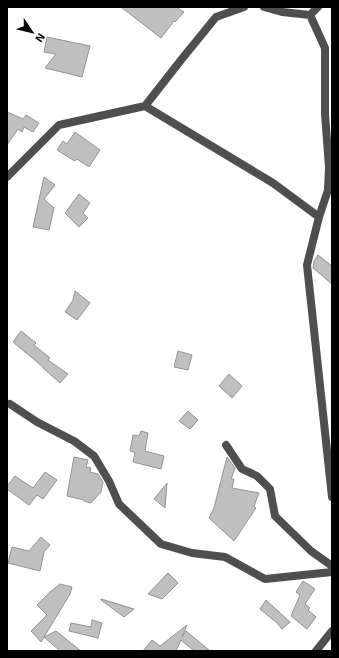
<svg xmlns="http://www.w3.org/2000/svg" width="339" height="658" viewBox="0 0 339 658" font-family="'Exo 2',sans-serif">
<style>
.building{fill:#bfbfbf;stroke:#939393}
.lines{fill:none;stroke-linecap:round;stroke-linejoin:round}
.street{stroke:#4f4f4f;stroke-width:8}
</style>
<rect width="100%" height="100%" fill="#fff"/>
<!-- building -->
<path class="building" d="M 121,7 L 176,7 L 184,12 L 175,22 L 174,21 L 161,38 Z
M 47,37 L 90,46 L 82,77 L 45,68 L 56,54 L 44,52 Z
M 7,112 L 23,119 L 26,115 L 39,123 L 33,132 L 24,127 L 22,132 L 18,129 L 7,145 Z
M 75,132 L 100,150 L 89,167 L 77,159 L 75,161 L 73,160 L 57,150 L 63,141 L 67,144 Z
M 44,177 L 55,185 L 44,199 L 54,208 L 49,230 L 33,227 Z
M 79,194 L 90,203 L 83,213 L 88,218 L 79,227 L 65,213 Z
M 318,255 L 332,266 L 332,284 L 313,268 L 314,261 Z
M 75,291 L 90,303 L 77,320 L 65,312 L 73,300 Z
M 21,331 L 36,343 L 34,345 L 50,358 L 48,360 L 68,374 L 60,383 L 43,368 L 43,367 L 13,342 Z
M 178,351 L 192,355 L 188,370 L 174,367 Z
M 229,374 L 242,386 L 232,398 L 219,386 Z
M 188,411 L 198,420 L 190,429 L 179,421 Z
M 141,431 L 148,433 L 145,451 L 164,456 L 161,469 L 133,462 L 135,452 L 130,451 L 133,435 L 139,436 Z
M 74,457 L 88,460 L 86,467 L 91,468 L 90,472 L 98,474 L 103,482 L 101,492 L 91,503 L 84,501 L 84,500 L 67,496 Z
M 227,457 L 235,468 L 231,479 L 234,479 L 232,488 L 259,493 L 254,506 L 256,508 L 234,541 L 209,518 L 214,508 Z
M 45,472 L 57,480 L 43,499 L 37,495 L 29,505 L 7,489 L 7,486 L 15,476 L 33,488 Z
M 167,483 L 165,508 L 154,499 Z
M 41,537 L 50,545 L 44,552 L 40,571 L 8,563 L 12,547 L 29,551 Z
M 168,573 L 178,583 L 162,599 L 148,594 Z
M 303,581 L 315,589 L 305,604 L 310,608 L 308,610 L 316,617 L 307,629 L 291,616 L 300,595 L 296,592 Z
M 60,584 L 72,587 L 70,594 L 41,642 L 31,631 L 47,615 L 37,605 L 50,592 Z
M 101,599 L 134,609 L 124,617 L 101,600 Z
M 266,600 L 290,622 L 282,629 L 277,623 L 260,609 Z
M 92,620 L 102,623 L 98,638 L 69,631 L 71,623 L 91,627 Z
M 187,625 L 182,637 L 186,631 L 210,651 L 194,651 L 181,640 L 176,651 L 143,651 L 152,640 L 160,646 Z
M 56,631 L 81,651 L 60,651 L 44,637 Z"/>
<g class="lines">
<!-- street -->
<path class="street" d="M 264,7 L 282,12 L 310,15
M 318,7 L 310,15 L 325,48 L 325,114 L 329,167 L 328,190 L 319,217
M 145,106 L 273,183 L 319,217 L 307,265 L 332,497
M 7,177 L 59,125 L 145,106 L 181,60 L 216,17 L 244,7
M 10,404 L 37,422 L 74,441 L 94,456 L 109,481 L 119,504 L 161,544 L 192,553 L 225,557 L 265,579 L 332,572
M 226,445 L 242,469 L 257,476 L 270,489 L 275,516 L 311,551 L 332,566
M 316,651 L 332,631"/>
</g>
<!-- border -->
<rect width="339" height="658" fill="none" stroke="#000000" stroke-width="16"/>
<!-- north arrow -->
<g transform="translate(32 32) rotate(125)" stroke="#ffffff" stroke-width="3" paint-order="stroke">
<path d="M0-3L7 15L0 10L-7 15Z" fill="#000000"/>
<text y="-6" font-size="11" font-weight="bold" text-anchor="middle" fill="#000000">N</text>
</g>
</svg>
